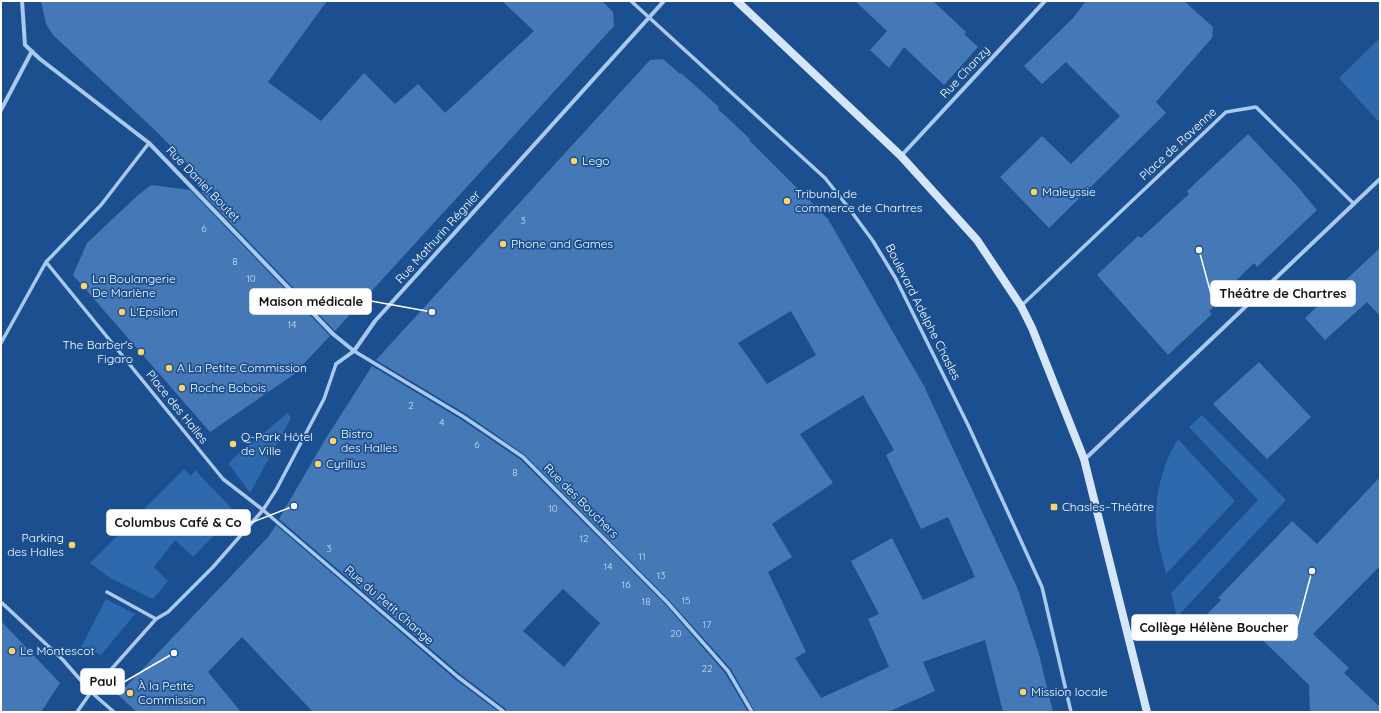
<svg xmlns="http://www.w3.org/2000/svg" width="1381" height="713" viewBox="0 0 1381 713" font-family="Quicksand,sans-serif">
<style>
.green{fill:#2e69ad}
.building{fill:#4478b7;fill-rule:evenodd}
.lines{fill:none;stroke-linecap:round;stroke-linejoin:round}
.pedestrian{stroke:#a9c9ee;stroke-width:3.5}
.minor{stroke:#a9c9ee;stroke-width:4}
.secondary{stroke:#d6e6fa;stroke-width:8}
.poi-dot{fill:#ffd166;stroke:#1b4f8f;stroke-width:1.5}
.labels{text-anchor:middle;stroke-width:3.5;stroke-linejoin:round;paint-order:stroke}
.number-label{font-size:10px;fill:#d0dded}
.street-label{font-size:12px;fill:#fff;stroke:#1b4f8f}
.poi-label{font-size:12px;fill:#fff;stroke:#1b4f8f;text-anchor:start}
.leader{fill:none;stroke:#fff;stroke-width:1.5}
.callout-dot{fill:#fff;stroke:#1b4f8f;stroke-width:1.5}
.callout{fill:#fff;stroke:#fff;stroke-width:1.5}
.callout-label{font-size:13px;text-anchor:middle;font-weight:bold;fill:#111}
</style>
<rect width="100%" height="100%" fill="#1b4f8f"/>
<!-- green -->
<path class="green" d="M 1380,38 L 1380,123 L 1339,78 Z
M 288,413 L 291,418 L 250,493 L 229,464 L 233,458 Z
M 1202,415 L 1286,500 L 1177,617 L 1171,593 L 1258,500 L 1189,427 Z
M 1178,439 L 1235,501 L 1166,574 C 1162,557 1157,540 1156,522 C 1155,494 1163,463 1178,439 Z
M 184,469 L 191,476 L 195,470 L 236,513 L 193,557 L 175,540 L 154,567 L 168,581 L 153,599 L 110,578 L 90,563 Z
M 106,599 L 135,614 L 101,655 L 81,647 Z"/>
<!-- building -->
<path class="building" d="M 41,1 L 327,1 L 268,82 L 321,121 L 364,73 L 395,104 L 418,84 L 445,113 L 534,31 L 502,1 L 602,1 L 613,12 L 614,26 L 335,331 L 201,192 L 217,194 L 157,132 L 53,35 L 46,24 Z
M 855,1 L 933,1 L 966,32 L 964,34 L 978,47 L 944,85 L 904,47 L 889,68 L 870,50 L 887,31 Z
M 1086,1 L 1184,1 L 1213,27 L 1212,38 L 1156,102 L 1166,113 L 1049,228 L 1000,177 L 1042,136 L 1071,164 L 1120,116 L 1066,62 L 1042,84 L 1024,66 L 1073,18 Z
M 663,59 L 680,74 L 681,73 L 719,107 L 718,109 L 750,139 L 749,140 L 828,219 L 924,386 L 1017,587 L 1039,654 L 1053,712 L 1003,712 L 985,640 L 923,662 L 935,691 L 888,712 L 755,712 L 731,669 L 669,600 L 525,455 L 466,414 L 376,360 L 650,60 ZM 791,311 L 816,355 L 767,384 L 738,343 ZM 863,395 L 894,450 L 886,455 L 921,529 L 948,517 L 975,577 L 923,600 L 892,538 L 851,561 L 879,614 L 868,619 L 889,667 L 821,698 L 795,658 L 806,652 L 768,572 L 792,557 L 772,524 L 833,483 L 800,434 Z
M 1248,134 L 1297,186 L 1317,210 L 1257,267 L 1254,263 L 1211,305 L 1214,307 L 1209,311 L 1212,314 L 1168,355 L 1097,275 L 1138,236 L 1141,238 L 1189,194 L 1187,191 Z
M 151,185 L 190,190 L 330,336 L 293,375 L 210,432 L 73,275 L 87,243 L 137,196 Z
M 1380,248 L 1380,316 L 1367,302 L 1325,340 L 1305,318 Z
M 1259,362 L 1311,417 L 1267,459 L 1213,404 Z
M 372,366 L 462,420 L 521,460 L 665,604 L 725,673 L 748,712 L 507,712 L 506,709 L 460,674 L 279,519 L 323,443 ZM 563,589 L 600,623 L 564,667 L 523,631 Z
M 1380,477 L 1380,566 L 1313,634 L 1349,668 L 1344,673 L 1380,707 L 1380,712 L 1310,712 L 1309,685 L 1245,623 L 1233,636 L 1208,613 L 1221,600 L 1218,598 L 1292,521 L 1317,544 Z
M 276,525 L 456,680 L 499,712 L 313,712 L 242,637 L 208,672 L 241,712 L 137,712 L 118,695 L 269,536 Z
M 1,621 L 60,683 L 41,712 L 1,712 Z"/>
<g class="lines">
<!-- pedestrian -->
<path class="pedestrian" d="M 631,1 L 825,178 L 848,207 L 873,241 L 896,279 L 969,427 L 1042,587 L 1071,712
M 46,262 L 223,479 L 263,510 L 458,677 L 504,712
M 1021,306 L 1226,112 L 1256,107 L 1354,204
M 1,343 L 46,262 L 101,205 L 149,143
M 354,351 L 464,417 L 523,457 L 667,602 L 728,671 L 752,712
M 107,592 L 156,619
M 1,602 L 63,660 L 91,692 L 114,712
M 77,712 L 91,692 L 156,619 L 168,612 L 213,567 L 263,510 L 276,490 L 324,399 L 336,364"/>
<!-- minor -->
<path class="minor" d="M 22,1 L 25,45 L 40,59 L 149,143 L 333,334 L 354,351
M 1,110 L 32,51
M 901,156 L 1045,1
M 336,364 L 354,351 L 375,321 L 664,1
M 1085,459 L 1380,179"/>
<!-- secondary -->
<path class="secondary" d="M 737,1 L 901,156 L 977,240 L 1021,306 L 1032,328 L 1084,459 L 1147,712"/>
</g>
<!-- markers -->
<g class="poi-dot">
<circle cx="574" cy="161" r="4"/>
<circle cx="1034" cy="192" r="4"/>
<circle cx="787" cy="201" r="4"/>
<circle cx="503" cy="244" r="4"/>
<circle cx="84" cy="286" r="4"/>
<circle cx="122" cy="312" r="4"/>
<circle cx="141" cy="352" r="4"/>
<circle cx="169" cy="368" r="4"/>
<circle cx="182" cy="388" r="4"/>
<circle cx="333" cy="441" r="4"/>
<circle cx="233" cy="444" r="4"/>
<circle cx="318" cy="464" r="4"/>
<rect x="1050" y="503" width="8" height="8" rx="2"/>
<circle cx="72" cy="545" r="4"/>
<circle cx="12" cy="651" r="4"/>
<circle cx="1023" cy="692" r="4"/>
<circle cx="130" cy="693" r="4"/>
</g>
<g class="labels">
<!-- number labels -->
<g class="number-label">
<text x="523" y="224">3</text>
<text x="204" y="232">6</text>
<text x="235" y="265">8</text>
<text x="251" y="282">10</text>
<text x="292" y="328">14</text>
<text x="411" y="409">2</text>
<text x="442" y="426">4</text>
<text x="477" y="448">6</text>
<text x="515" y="476">8</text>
<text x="553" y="512">10</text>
<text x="584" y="542">12</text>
<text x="329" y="552">3</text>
<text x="642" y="560">11</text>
<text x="608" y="570">14</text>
<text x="661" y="579">13</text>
<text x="626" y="588">16</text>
<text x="686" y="604">15</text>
<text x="646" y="605">18</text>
<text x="707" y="628">17</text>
<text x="676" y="637">20</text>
<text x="707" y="672">22</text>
</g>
<!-- street labels -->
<g class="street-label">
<text transform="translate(965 72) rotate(-47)" y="4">Rue Chanzy</text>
<text transform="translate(1178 144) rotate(-43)" y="4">Place de Ravenne</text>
<text transform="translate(203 184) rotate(46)" y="4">Rue Daniel Boutet</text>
<text transform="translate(438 237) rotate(-48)" y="4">Rue Mathurin Régnier</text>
<text transform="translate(923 312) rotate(63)" y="4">Boulevard Adelphe Chasles</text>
<text transform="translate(177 407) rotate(51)" y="4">Place des Halles</text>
<text transform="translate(581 501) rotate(45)" y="4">Rue des Bouchers</text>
<text transform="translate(389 605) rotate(41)" y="4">Rue du Petit Change</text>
</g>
<!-- poi labels -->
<g class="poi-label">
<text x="582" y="165">Lego</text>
<text x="1042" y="196">Maleyssie</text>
<text x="795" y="198">Tribunal de<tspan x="795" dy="14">commerce de Chartres</tspan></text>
<text x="511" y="248">Phone and Games</text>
<text x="92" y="283">La Boulangerie<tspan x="92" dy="14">De Marlène</tspan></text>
<text x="130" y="316">L'Epsilon</text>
<text x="133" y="349" text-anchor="end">The Barber's<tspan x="133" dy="14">Figaro</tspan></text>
<text x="177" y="372">A La Petite Commission</text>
<text x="190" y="392">Roche Bobois</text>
<text x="341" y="438">Bistro<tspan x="341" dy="14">des Halles</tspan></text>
<text x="241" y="441">Q-Park Hôtel<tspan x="241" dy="14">de Ville</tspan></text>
<text x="326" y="468">Cyrillus</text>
<text x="1062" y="511">Chasles–Théâtre</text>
<text x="64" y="542" text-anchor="end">Parking<tspan x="64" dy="14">des Halles</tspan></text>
<text x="20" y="655">Le Montescot</text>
<text x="138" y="690">À la Petite<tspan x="138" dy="14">Commission</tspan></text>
<text x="1031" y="696">Mission locale</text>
</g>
</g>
<!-- callouts -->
<path class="leader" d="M1199 250L1211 294M432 312L371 301M294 506L250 523M1312 571L1297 627M174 653L124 682"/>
<g class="callout-dot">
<circle cx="1199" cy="250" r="4"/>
<circle cx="432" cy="312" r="4"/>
<circle cx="294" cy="506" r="4"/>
<circle cx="1312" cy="571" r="4"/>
<circle cx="174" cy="653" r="4"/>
</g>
<g class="callout">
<rect x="1211" y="281" width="144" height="25" rx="4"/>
<rect x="250" y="289" width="121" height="25" rx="4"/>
<rect x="107" y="510" width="143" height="25" rx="4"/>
<rect x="1132" y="615" width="165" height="25" rx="4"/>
<rect x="81" y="669" width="43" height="25" rx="4"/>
</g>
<g class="callout-label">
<text x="1283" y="298">Théâtre de Chartres</text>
<text x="311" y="306">Maison médicale</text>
<text x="178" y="527">Columbus Café &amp; Co</text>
<text x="1214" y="632">Collège Hélène Boucher</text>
<text x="103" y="686">Paul</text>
</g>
<!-- border -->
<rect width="1381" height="713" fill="none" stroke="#ffffff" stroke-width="4"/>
</svg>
